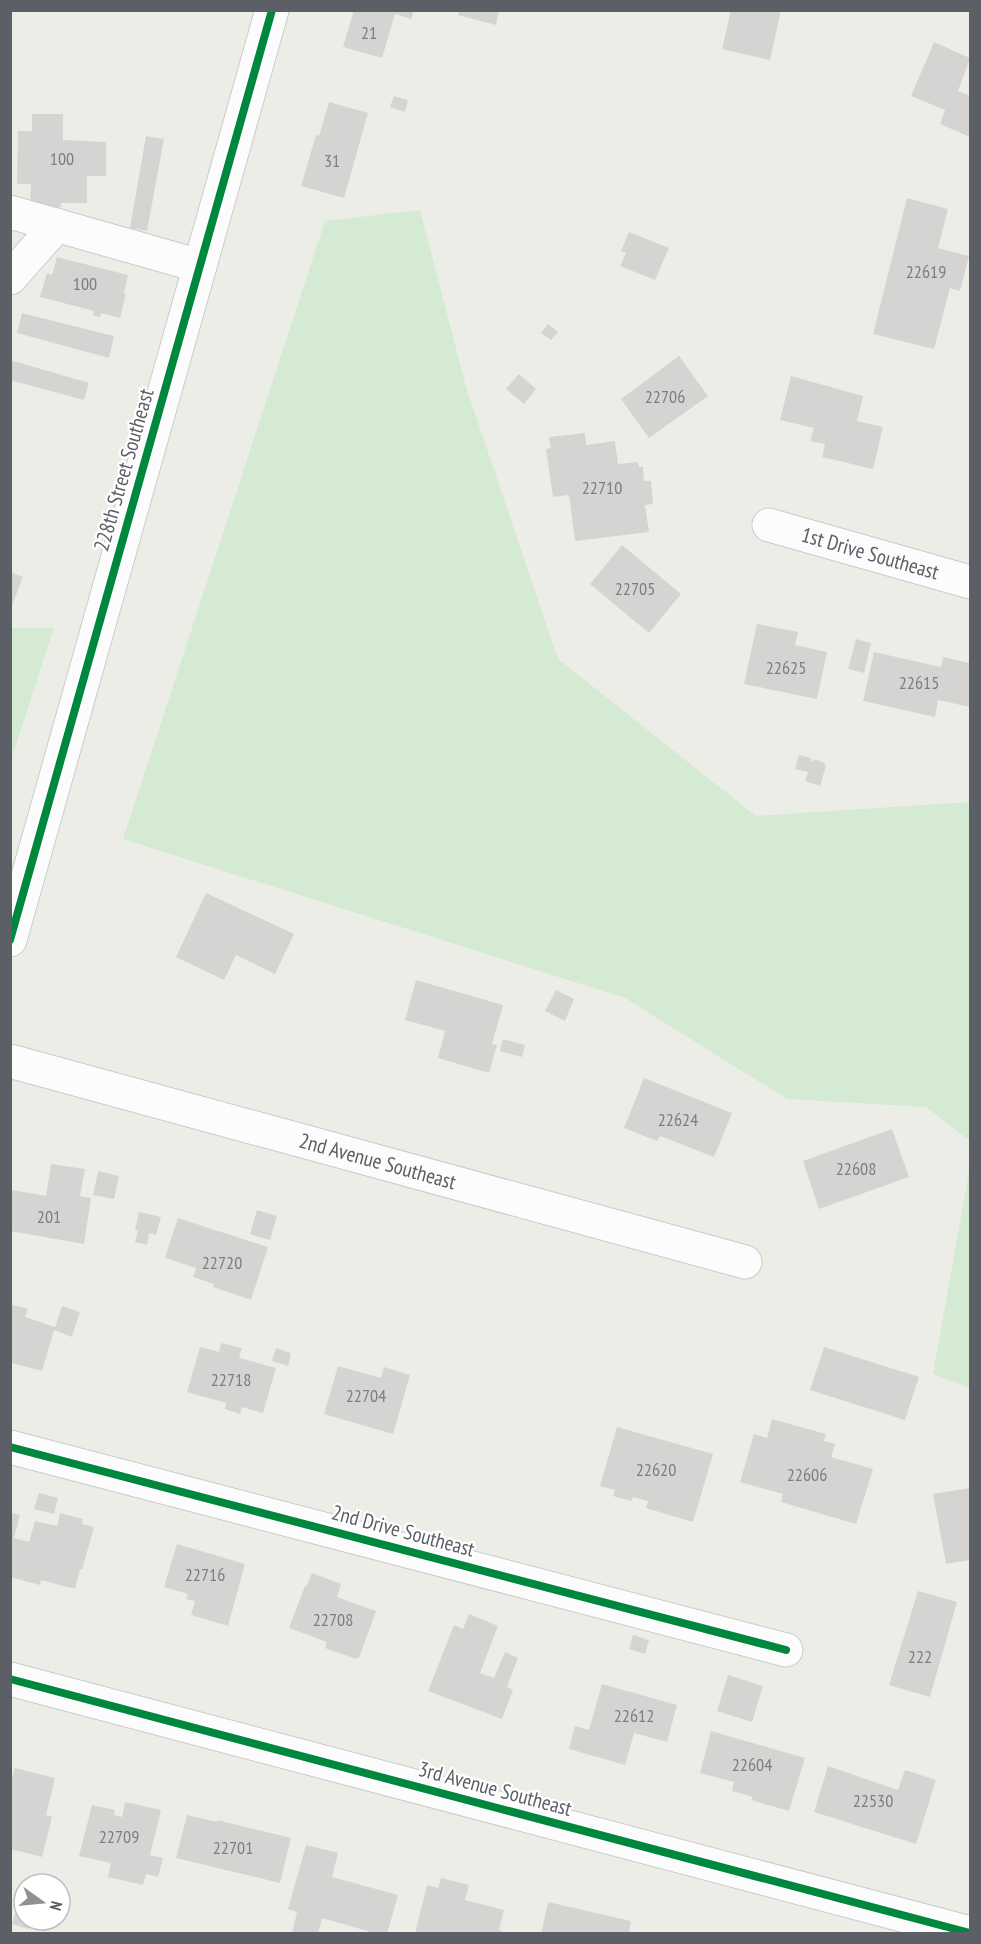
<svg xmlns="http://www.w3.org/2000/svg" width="981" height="1944" viewBox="0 0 981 1944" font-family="'PT Sans Narrow',sans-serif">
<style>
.green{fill:#d4ead3}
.building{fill:#d5d4d2}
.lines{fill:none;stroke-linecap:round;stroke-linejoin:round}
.street-casing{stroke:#cacbca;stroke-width:35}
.secondary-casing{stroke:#cbcbcb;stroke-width:35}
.street{stroke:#fcfcfc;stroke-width:33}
.secondary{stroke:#fcfcfc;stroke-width:33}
.cycleway-casing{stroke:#fff;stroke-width:11}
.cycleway{stroke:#00873e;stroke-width:8}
.labels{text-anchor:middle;stroke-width:4.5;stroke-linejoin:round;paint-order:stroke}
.number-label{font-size:18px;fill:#7c7e82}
.street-label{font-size:21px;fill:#5c6066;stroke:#fff}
</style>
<rect width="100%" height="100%" fill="#edede8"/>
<!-- green -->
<path class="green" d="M 420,210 L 466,387 L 558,659 L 756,816 L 970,802 L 970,1141 L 926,1107 L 787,1099 L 625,998 L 123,839 L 325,221 Z
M 11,628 L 54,628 L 11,760 L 10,628 Z
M 970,1166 L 970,1388 L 933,1374 Z"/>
<!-- building -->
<path class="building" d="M 354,10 L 414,10 L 411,19 L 395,14 L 382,58 L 343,47 Z
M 459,10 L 499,10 L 496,25 L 458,15 Z
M 731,10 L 781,10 L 770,60 L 722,49 Z
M 934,42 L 970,58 L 958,91 L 970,96 L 970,137 L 940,124 L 945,110 L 911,96 Z
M 394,96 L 408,100 L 405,112 L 390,107 Z
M 329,102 L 368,113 L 344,198 L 301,186 L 316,135 L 319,136 Z
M 32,114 L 63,114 L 63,140 L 106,142 L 106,176 L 87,176 L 87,203 L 61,203 L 61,207 L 30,207 L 31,184 L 17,184 L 18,131 L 32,131 Z
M 146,136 L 164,139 L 147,231 L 130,228 Z
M 907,198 L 948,209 L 938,248 L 969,256 L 960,291 L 950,288 L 934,349 L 873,334 Z
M 629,232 L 669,248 L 655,280 L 620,266 L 626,253 L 621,251 Z
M 57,257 L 128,275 L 124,293 L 126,294 L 120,318 L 101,313 L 100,317 L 93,315 L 94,311 L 40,297 L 47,273 L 52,275 Z
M 22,313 L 114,336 L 109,358 L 17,333 Z
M 548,324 L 558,332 L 551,340 L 541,333 Z
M 679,356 L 708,396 L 649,438 L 621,399 Z
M 10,360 L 89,383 L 84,400 L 10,380 Z
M 519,374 L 536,389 L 524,404 L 506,389 Z
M 791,376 L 863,396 L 857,421 L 883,427 L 873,469 L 822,457 L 825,444 L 810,441 L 814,428 L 780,420 Z
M 585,433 L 586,445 L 615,441 L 618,464 L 638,462 L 639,467 L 643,467 L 644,481 L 651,481 L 653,504 L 645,505 L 649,532 L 575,541 L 569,495 L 553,497 L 546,449 L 551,448 L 549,437 Z
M 622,545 L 681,594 L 649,633 L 590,584 Z
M 10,572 L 23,577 L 11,608 L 10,608 Z
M 757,624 L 798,632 L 795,645 L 827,652 L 817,699 L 744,684 Z
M 856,639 L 871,643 L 864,673 L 848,669 Z
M 874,652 L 941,667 L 943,657 L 970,663 L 970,707 L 938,700 L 935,717 L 863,701 Z
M 799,755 L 811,758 L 810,761 L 812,762 L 813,759 L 825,763 L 824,765 L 826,766 L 820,786 L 805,781 L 808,772 L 795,769 Z
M 206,893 L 294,934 L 275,974 L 236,955 L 224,980 L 176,957 Z
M 416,980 L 503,1005 L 492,1044 L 497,1045 L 489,1073 L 438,1058 L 445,1031 L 405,1020 Z
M 556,990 L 574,999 L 565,1021 L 545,1011 Z
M 503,1039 L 525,1045 L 522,1057 L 500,1051 Z
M 644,1078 L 732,1113 L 714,1157 L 660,1136 L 657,1141 L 624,1128 Z
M 892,1129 L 909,1177 L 819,1209 L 803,1161 Z
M 51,1164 L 85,1169 L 80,1196 L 91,1198 L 84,1244 L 10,1231 L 10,1202 L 12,1190 L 46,1196 Z
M 98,1171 L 119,1176 L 114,1199 L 93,1195 Z
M 257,1210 L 277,1216 L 270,1240 L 250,1234 Z
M 139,1212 L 161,1217 L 156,1235 L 149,1233 L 147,1245 L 135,1242 L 138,1231 L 135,1230 Z
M 178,1218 L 268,1247 L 251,1300 L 213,1287 L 214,1284 L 193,1277 L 196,1268 L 165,1258 Z
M 10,1304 L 28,1309 L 25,1317 L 55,1327 L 62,1306 L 80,1312 L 72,1337 L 54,1330 L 42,1371 L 12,1363 L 10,1368 Z
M 221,1343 L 242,1348 L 239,1358 L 276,1368 L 263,1413 L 242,1407 L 240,1414 L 225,1409 L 226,1403 L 187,1392 L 200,1347 L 219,1352 Z
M 824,1347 L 919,1377 L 905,1420 L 810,1390 Z
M 276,1348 L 291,1353 L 288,1366 L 272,1361 Z
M 338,1366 L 381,1378 L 384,1367 L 410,1375 L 393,1434 L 324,1414 Z
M 772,1419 L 826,1434 L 824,1441 L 835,1444 L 831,1457 L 873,1469 L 856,1524 L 781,1502 L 783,1494 L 740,1482 L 754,1434 L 767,1438 Z
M 617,1427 L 713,1454 L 693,1522 L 646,1508 L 648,1501 L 633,1497 L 632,1501 L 613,1496 L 615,1490 L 600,1486 Z
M 970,1488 L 970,1560 L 946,1564 L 933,1494 Z
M 39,1493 L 58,1498 L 54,1514 L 34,1509 Z
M 10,1513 L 20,1515 L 14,1538 L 29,1542 L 35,1521 L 57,1526 L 60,1513 L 83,1519 L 82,1524 L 94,1527 L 82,1570 L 80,1569 L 75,1589 L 41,1580 L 40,1585 L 10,1577 Z
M 177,1544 L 245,1564 L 228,1626 L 191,1615 L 195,1601 L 186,1599 L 188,1594 L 164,1587 Z
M 312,1573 L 341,1584 L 337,1597 L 376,1611 L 359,1658 L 357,1657 L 356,1659 L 325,1648 L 327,1642 L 289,1628 L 305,1586 L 306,1587 Z
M 918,1591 L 957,1602 L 930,1697 L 889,1685 Z
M 469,1614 L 498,1626 L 480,1673 L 494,1678 L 505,1652 L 518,1658 L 507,1687 L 513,1690 L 502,1719 L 428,1691 L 454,1625 L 463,1629 Z
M 633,1635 L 649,1640 L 645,1654 L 629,1649 Z
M 728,1675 L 763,1686 L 752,1722 L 717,1711 Z
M 602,1684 L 677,1705 L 667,1742 L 634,1733 L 625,1765 L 569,1749 L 575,1726 L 589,1730 Z
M 711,1731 L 805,1758 L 789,1811 L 751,1800 L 753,1797 L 732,1791 L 734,1782 L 700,1773 Z
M 828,1766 L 898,1790 L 905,1770 L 936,1780 L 916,1844 L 814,1812 Z
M 15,1768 L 55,1778 L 46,1815 L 52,1817 L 42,1857 L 10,1849 L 10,1784 Z
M 125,1802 L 161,1810 L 150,1855 L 163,1858 L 158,1877 L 146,1874 L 143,1885 L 108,1877 L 111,1863 L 79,1856 L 92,1805 L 115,1810 L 114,1815 L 122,1817 Z
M 187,1815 L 217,1822 L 217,1820 L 291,1838 L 280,1883 L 176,1858 Z
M 306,1845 L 338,1853 L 332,1877 L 398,1895 L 387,1934 L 378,1934 L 322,1918 L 318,1934 L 292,1934 L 297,1912 L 288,1909 Z
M 441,1878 L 469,1885 L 465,1900 L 504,1910 L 499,1930 L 502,1931 L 502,1934 L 415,1934 L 427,1885 L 438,1888 Z
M 548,1902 L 631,1921 L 629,1934 L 541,1934 Z
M 16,1911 L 24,1914 L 24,1920 L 31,1920 L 28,1929 L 12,1924 Z"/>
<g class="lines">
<!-- street casing -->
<g class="street-casing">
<g id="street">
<path d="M 10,212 L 200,266"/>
<path d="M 10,278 L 57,225"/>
<path id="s1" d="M 769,525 L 970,582"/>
<path id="s2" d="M 10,1061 L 745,1262"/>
<path d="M 10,1447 L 786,1650"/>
<path d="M 10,1679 L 970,1933"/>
</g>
</g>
<!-- secondary casing -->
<g class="secondary-casing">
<path id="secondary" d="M 10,940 L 272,10"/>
</g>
<!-- street -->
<use href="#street" class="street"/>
<!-- secondary -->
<use href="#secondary" class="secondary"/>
<!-- cycleway casing -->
<g class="cycleway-casing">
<path id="cycleway" d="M 10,940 L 272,10
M 10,1447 L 786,1650
M 10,1679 L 970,1933"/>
</g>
<!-- cycleway -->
<use href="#cycleway" class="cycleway"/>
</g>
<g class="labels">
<!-- number labels -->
<g class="number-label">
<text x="369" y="39">21</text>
<text x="62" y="165">100</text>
<text x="332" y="167">31</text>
<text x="926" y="278">22619</text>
<text x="85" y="290">100</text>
<text x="665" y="403">22706</text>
<text x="602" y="494">22710</text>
<text x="635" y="595">22705</text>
<text x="786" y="674">22625</text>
<text x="919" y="689">22615</text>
<text x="678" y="1126">22624</text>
<text x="856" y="1175">22608</text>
<text x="49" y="1223">201</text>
<text x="222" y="1269">22720</text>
<text x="231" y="1386">22718</text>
<text x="366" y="1402">22704</text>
<text x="656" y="1476">22620</text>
<text x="807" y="1481">22606</text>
<text x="205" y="1581">22716</text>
<text x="333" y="1626">22708</text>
<text x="920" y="1663">222</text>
<text x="634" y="1722">22612</text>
<text x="752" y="1771">22604</text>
<text x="873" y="1807">22530</text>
<text x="119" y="1843">22709</text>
<text x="233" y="1854">22701</text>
</g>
<!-- street labels -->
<g class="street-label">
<text transform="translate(124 470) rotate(-74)" y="7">228th Street Southeast</text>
<text dy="7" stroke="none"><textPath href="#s1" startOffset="105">1st Drive Southeast</textPath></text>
<text dy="7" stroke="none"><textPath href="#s2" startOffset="381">2nd Avenue Southeast</textPath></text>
<text transform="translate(403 1531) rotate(15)" y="7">2nd Drive Southeast</text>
<text transform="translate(495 1789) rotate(15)" y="7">3rd Avenue Southeast</text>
</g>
</g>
<!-- border -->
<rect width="981" height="1944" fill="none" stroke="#5c6066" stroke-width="24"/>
<!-- north arrow -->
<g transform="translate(42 1902) rotate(105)"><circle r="28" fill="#ffffff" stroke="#bebfc2" stroke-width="1.5"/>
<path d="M0-4.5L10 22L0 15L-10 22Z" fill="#8f9194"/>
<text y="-9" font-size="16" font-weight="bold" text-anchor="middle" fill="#5c6066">N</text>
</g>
</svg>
